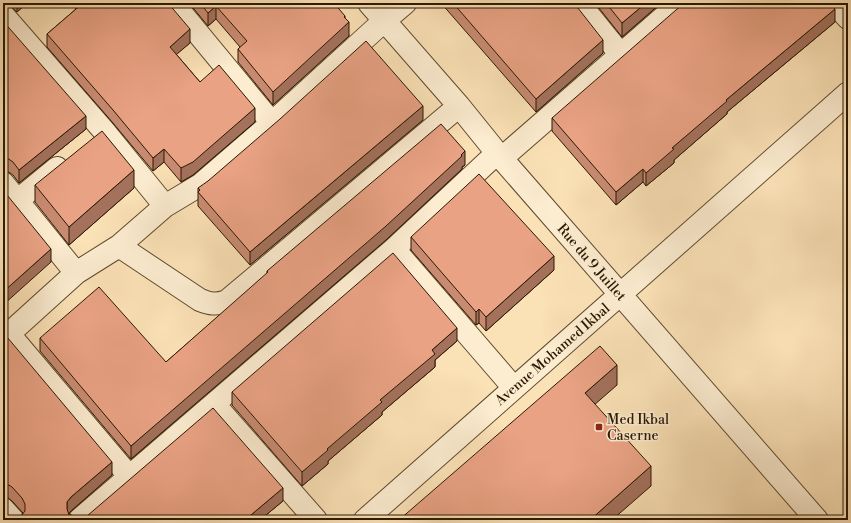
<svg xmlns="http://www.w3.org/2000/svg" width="851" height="523" viewBox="0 0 851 523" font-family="'Libre Bodoni',serif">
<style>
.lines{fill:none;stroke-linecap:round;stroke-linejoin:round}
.minor-casing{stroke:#5f4a2e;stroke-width:24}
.minor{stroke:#fcecd0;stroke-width:22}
.wall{fill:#c88b72;stroke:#2b1800}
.shaded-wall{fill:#a3715c;stroke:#2b1800}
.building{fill:#e9a284;stroke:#2b1800}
.poi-dot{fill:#8f2418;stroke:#fcecd0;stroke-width:1.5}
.labels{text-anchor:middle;stroke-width:3;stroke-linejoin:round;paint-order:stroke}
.street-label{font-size:14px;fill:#2b1800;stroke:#fcecd0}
.poi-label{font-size:14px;fill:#2b1800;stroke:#fcecd0;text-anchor:start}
</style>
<rect width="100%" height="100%" fill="#fbe1b6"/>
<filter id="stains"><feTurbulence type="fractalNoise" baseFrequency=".005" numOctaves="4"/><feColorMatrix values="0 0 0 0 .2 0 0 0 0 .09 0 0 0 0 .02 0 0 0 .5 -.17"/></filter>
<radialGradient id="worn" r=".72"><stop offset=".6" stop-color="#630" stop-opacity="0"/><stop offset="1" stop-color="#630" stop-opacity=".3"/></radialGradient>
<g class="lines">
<!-- minor casing -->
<g class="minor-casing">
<path id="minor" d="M 173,3 L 272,123
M 369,3 L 459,106 L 497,153 L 817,520
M 579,3 L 621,55
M 834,3 L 848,18
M 3,15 L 104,131 L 165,206
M 497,153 L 394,249 L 514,388
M 502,158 L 680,3
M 3,183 L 76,273
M 18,200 L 57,168
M 119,246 L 200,300 C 210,304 216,305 227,301 L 459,106
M 9,334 L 129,476
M 3,339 L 76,273 L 119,246 L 165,206 L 200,185 L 272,123 L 385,20 L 405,3
M 214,404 L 316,520
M 3,509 L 13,520
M 79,520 L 394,249
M 365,520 L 848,93"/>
</g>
<!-- minor -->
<use href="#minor" class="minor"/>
</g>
<!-- wall -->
<path class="wall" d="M 4,3 L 27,3 L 17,12 L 7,3 Z
M 71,3 L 168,3 L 190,43 L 176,54 L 200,82 L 255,122 L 193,175 L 181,182 L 164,162 L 153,171 L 113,123 L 47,47 L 47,34 L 76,9 Z
M 189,3 L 334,3 L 345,18 L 349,36 L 273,105 L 238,62 L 238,49 L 240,47 L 216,19 L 208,26 Z
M 441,3 L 574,3 L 603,53 L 536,112 Z
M 595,3 L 661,3 L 622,37 Z
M 3,21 L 86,129 L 19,183 L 13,175 L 7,171 L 3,171 Z
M 835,22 L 727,112 L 727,114 L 674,160 L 674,163 L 646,186 L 643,182 L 616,205 L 552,131 L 552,118 Z
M 423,120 L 250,265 L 198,206 L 198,188 Z
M 465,165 L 462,167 L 462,169 L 386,240 L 131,459 L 40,351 L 40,338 L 166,362 L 267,274 L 267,271 Z
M 35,185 L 134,188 L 69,245 L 35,202 Z
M 411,237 L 554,270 L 486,331 L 479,323 L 476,325 L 411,250 Z
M 3,338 L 112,475 L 71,511 L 69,513 L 75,518 L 81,519 L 283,501 L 260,520 L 3,520 L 9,518 L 15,519 L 21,516 L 23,513 L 12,501 L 7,497 L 3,497 Z
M 457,341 L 435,360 L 435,367 L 382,412 L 382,415 L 328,461 L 328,464 L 302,486 L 232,405 L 232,392 Z"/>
<!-- shaded-wall -->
<path class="shaded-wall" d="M 17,3 L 27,3 L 17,12 Z
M 646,3 L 661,3 L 622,37 L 622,23 Z
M 216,6 L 216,19 L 208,26 L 208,13 Z
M 835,9 L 835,22 L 727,112 L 727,114 L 674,160 L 674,163 L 646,186 L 646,173 L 672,148 L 726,100 Z
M 345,16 L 345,26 L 349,22 L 349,36 L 273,105 L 273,92 Z
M 190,29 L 190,43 L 170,60 L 170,47 Z
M 603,40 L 603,53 L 536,112 L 536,99 Z
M 423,106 L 423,120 L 250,265 L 250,252 Z
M 255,108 L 255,122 L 193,175 L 181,182 L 181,168 Z
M 86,116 L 86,129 L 19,183 L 19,170 Z
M 164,149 L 164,162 L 153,171 L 153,158 Z
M 465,151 L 465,165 L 462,167 L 462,169 L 386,240 L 131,459 L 131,446 Z
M 643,169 L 643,182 L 616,205 L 616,192 Z
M 134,170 L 134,188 L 69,245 L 69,227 Z
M 51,249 L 51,262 L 3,305 L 3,292 Z
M 554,256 L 554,270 L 486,331 L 486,317 Z
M 479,309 L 479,323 L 476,325 L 476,312 Z
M 457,328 L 457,341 L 435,360 L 435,367 L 382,412 L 382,415 L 328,461 L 328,464 L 302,486 L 302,472 L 327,449 L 380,400 L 432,350 Z
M 617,365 L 617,385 L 585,413 L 585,393 Z
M 112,462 L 112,475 L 71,511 L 67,516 L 67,502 L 71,497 Z
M 651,466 L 651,486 L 612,520 L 590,520 Z
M 283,488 L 283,501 L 260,520 L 245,520 Z"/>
<!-- building -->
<path class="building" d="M 83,3 L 168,3 L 190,29 L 170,47 L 200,82 L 219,65 L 255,108 L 193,162 L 181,168 L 164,149 L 153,158 L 113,110 L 47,34 Z
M 200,3 L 334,3 L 345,16 L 344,17 L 349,22 L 273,92 L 238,49 L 247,41 L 216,6 L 208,13 Z
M 453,3 L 574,3 L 603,40 L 536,99 Z
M 606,3 L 646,3 L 622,23 Z
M 684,3 L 829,3 L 835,9 L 726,100 L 727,101 L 672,148 L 674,149 L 646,173 L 643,169 L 616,192 L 552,118 Z
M 3,21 L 86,116 L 19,170 L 13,162 L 7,158 L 3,158 Z
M 366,41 L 423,106 L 250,252 L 198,192 L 200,190 L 198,188 L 208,181 L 280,119 Z
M 441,124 L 465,151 L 461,155 L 462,156 L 386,226 L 131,446 L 40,338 L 99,287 L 166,362 L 268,272 L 267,271 Z
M 102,131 L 134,170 L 69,227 L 35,185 Z
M 479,174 L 554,256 L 486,317 L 479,309 L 476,312 L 411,237 Z
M 3,190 L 51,249 L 3,292 Z
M 393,253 L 457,328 L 432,350 L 435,354 L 380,400 L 382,402 L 327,449 L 328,450 L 302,472 L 232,392 Z
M 7,337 L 112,462 L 71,497 L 67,502 L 67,509 L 69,515 L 75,518 L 81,519 L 87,516 L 213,408 L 283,488 L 245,520 L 3,520 L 3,514 L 9,518 L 15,519 L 21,516 L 25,511 L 25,504 L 22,498 L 12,487 L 7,484 L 3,484 L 3,338 Z
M 600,346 L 617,365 L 585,393 L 651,466 L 590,520 L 399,520 Z"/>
<!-- markers -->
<rect class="poi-dot" x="595" y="423" width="8" height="8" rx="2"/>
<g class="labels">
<!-- street labels -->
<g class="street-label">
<text transform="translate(592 262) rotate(49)" y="5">Rue du 9 Juillet</text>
<text transform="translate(552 354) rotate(-41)" y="5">Avenue Mohamed Ikbal</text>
</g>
<!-- poi labels -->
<g class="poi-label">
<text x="607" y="424">Med Ikbal<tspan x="607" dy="16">Caserne</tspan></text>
</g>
</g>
<!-- margin -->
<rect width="851" height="523" fill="none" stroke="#fbe1b6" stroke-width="16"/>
<rect x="4" y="4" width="843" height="515" fill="none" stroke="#2b1800" stroke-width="2"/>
<rect x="8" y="8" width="835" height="507" fill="none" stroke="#2b1800"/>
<rect width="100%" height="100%" filter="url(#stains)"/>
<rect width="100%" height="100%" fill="url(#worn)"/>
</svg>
